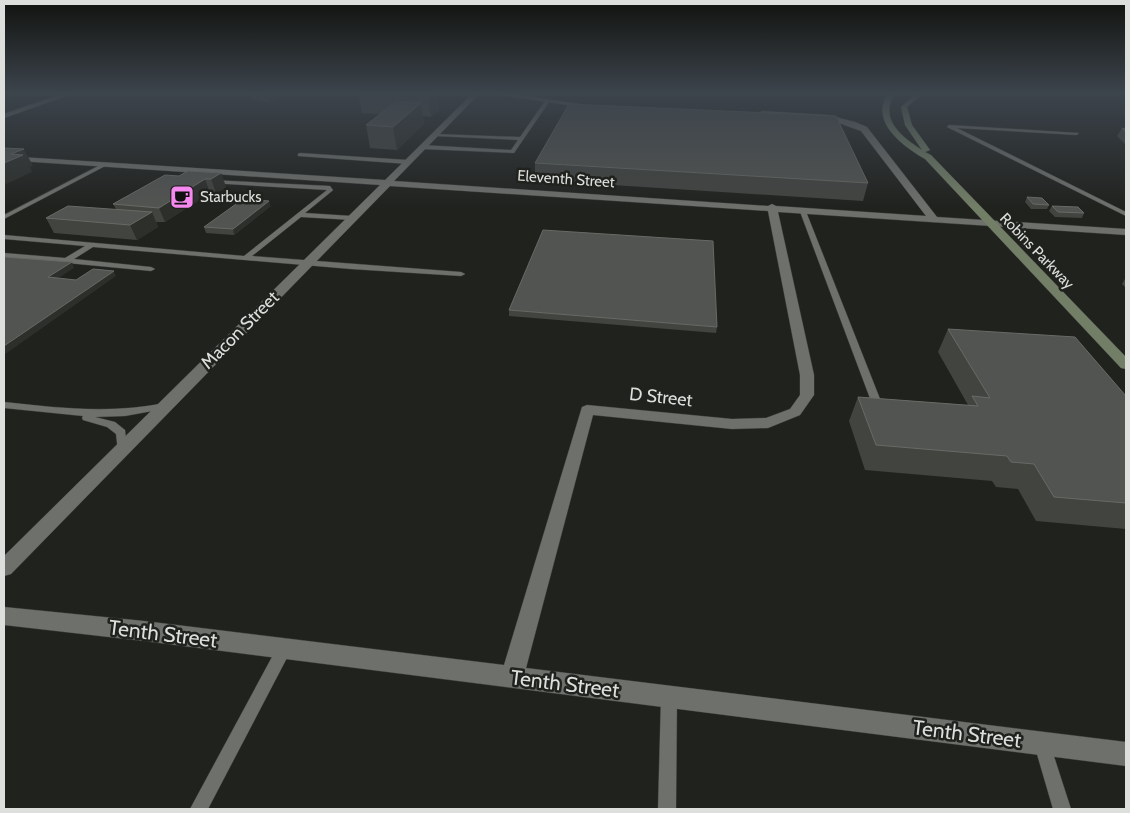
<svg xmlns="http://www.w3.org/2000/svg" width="1130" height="813" viewBox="0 0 1130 813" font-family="Cabin,sans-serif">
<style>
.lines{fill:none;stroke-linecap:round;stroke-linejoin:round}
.lane-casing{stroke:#3d3e3b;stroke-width:1}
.street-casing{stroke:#3d3e3b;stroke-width:1}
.secondary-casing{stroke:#3d3e3b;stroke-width:1}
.lane{fill:#6e706c;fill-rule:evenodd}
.street{fill:#6e706c;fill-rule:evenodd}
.secondary{fill:#737e67;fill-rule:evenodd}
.wall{fill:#424440}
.shaded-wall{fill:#2d2f2b}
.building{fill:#525451;stroke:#686a66}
.labels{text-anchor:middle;stroke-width:5;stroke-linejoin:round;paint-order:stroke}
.far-street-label{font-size:15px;fill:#dddfdc;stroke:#20221e}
.far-poi-label{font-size:15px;fill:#dddfdc;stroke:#20221e;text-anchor:start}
.street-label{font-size:18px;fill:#dddfdc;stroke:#20221e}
.near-street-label{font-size:21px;fill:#dddfdc;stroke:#20221e}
</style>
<rect width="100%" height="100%" fill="#20221e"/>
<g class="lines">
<!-- lane casing -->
<g class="lane-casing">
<path id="lane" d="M 545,101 L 549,102 L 514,153 L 422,149 L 419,147 L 422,145 L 511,150 L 518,140 L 435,136 L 433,135 L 435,134 L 520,137 Z
M 949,125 L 1079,133 L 1077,135 L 957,128 L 1126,212 L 1126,216 L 947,127 Z
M 300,153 L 408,160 L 411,162 L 408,164 L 298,156 L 298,154 Z
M 104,163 L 109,164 L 4,219 L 4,215 Z
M 212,180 L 330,186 L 333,190 L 332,191 L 305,213 L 352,216 L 355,218 L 352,220 L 301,217 L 252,256 L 461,272 L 465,274 L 461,276 L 351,269 L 93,247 L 74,259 L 151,267 L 155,269 L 151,271 L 4,257 L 4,253 L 65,258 L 85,246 L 4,239 L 4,235 L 244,256 L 327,190 L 210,183 L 209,182 Z
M 800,208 L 805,209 L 884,409 L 883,411 L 879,412 L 874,409 L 799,209 Z
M 4,402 C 58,408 111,414 165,403 L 170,406 L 169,408 L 125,416 L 95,417 L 115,422 L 125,430 L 127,449 L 126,452 L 118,452 L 116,434 L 107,427 L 83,420 L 82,418 L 83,416 L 4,408 Z
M 284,642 L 289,644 L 291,649 L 289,654 L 208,809 L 190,809 L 279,644 Z
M 669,689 L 674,692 L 677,697 L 676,809 L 658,809 L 661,697 L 664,692 Z
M 1042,736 L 1048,738 L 1050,744 L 1071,809 L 1053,809 L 1034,744 L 1036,738 Z"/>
</g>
<!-- street casing -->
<g class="street-casing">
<path id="street" d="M 64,93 L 75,93 L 4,118 L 4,114 Z
M 473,93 L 480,93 L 394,181 L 768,206 L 772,204 L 776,206 L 926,216 L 861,131 L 828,119 L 762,115 L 759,113 L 762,111 L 828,115 L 855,122 L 867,127 L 937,217 L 1126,229 L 1126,235 L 778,212 L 814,375 L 814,395 L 800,415 L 768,428 L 732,429 L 593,415 L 526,668 L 1126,742 L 1126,766 L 144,641 L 4,625 L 4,607 L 144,621 L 504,665 L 582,407 L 587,405 L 732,419 L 766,418 L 790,409 L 800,395 L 800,375 L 768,211 L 390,186 L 11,574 L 4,576 L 4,556 L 380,185 L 4,160 L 4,156 L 385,180 Z
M 486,93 L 507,93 L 592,106 L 589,108 Z"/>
</g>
<!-- secondary casing -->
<g class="secondary-casing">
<path id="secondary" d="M 888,93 L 895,93 C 878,119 902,137 922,150 L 905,125 L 901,107 L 916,93 L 923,93 L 907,107 L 912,125 L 930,150 L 925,152 L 931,155 L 1126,357 L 1126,369 L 1121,368 L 925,159 C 903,146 869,122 888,93 Z"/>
</g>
<!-- lane -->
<use href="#lane" class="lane"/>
<!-- street -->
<use href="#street" class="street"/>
<!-- secondary -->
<use href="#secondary" class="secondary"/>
</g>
<!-- wall -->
<path class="wall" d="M 250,94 L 296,94 L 270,103 L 252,100 Z
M 358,94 L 437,94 L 439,110 L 431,117 L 423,116 L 424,124 L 397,150 L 370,148 L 366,125 L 380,114 L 362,113 Z
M 1122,128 L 1126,129 L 1126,145 L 1117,136 Z
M 535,163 L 868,183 L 863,201 L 535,180 Z
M 221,173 L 226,187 L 216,193 L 210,193 L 165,222 L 156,222 L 158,227 L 137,240 L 54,233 L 46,218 L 116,209 L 113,204 L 179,176 Z
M 1027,197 L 1049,205 L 1047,209 L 1031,209 L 1025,202 Z
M 271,206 L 234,235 L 206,233 L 204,227 Z
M 1052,206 L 1084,213 L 1082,218 L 1055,217 L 1049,211 Z
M 1126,277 L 1126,288 L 1122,284 Z
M 509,310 L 717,327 L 716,333 L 509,316 Z
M 948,329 L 1126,396 L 1126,529 L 1036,521 L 1018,489 L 996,487 L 992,481 L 865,470 L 849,421 L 858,397 L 968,405 L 938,352 Z"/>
<!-- shaded-wall -->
<path class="shaded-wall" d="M 267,94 L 296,94 L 270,103 Z
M 431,94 L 437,94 L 439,110 L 431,117 L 428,96 Z
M 421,103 L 424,124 L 397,150 L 393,127 Z
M 24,149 L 33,166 L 30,167 L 32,172 L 4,185 L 4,163 L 11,154 Z
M 221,173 L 226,187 L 216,193 L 211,179 Z
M 205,179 L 210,193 L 165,222 L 159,208 Z
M 269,201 L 271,206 L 234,235 L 233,229 Z
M 152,212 L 158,227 L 137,240 L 130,225 Z
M 72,262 L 74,268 L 51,283 L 48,277 Z
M 114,271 L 116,276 L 4,355 L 4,346 Z"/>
<!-- building -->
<path class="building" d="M 376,94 L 431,94 L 428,96 Z
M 396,102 L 421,103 L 393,127 L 366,125 Z
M 569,104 L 836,116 L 868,183 L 535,163 Z
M 1122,128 L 1126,129 L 1126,133 Z
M 4,148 L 24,149 L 11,154 L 23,155 L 4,163 Z
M 188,171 L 221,173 L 211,179 L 205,179 L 159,208 L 113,204 L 165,175 L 179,176 Z
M 1027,197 L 1042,198 L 1049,205 L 1033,204 Z
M 243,199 L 269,201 L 233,229 L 204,227 Z
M 68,206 L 152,212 L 130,225 L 46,218 Z
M 1052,206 L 1078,207 L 1084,213 L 1058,212 Z
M 543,230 L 713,241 L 717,327 L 509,310 Z
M 4,257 L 72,262 L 48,277 L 76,280 L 93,269 L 114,271 L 4,346 Z
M 948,329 L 1075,337 L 1126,396 L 1126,503 L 1054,497 L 1034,464 L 1011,462 L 1007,456 L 876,445 L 858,397 L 978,406 L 972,396 L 990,398 Z"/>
<!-- sky -->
<linearGradient id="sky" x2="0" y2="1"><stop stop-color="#121310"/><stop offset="0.45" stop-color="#3c444c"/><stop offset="1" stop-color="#3c444c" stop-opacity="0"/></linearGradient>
<rect width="1130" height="207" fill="url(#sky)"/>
<!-- icons -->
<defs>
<g id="cafe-square" transform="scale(1.25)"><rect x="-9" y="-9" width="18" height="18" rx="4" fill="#f589ef" stroke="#20221e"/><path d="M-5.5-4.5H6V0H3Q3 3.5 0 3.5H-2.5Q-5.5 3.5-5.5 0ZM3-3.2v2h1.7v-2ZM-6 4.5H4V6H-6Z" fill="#111"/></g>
</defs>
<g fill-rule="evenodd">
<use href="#cafe-square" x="182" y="197"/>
</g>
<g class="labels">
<!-- far-street labels -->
<g class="far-street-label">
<text transform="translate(566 179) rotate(4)" y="5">Eleventh Street</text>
<text transform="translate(1037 251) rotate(46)" y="5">Robins Parkway</text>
</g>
<!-- far-poi labels -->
<g class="far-poi-label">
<text x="200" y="202">Starbucks</text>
</g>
<!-- street labels -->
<g class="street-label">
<text transform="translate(240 330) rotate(-45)" y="6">Macon Street</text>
<text transform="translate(661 397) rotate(6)" y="6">D Street</text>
</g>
<!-- near-street labels -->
<g class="near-street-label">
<text transform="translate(163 634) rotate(7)" y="7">Tenth Street</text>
<text transform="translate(565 684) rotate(7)" y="7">Tenth Street</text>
<text transform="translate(967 734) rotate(7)" y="7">Tenth Street</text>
</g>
</g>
<!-- border -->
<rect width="1130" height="813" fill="none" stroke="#dddfdc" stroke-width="10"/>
</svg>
